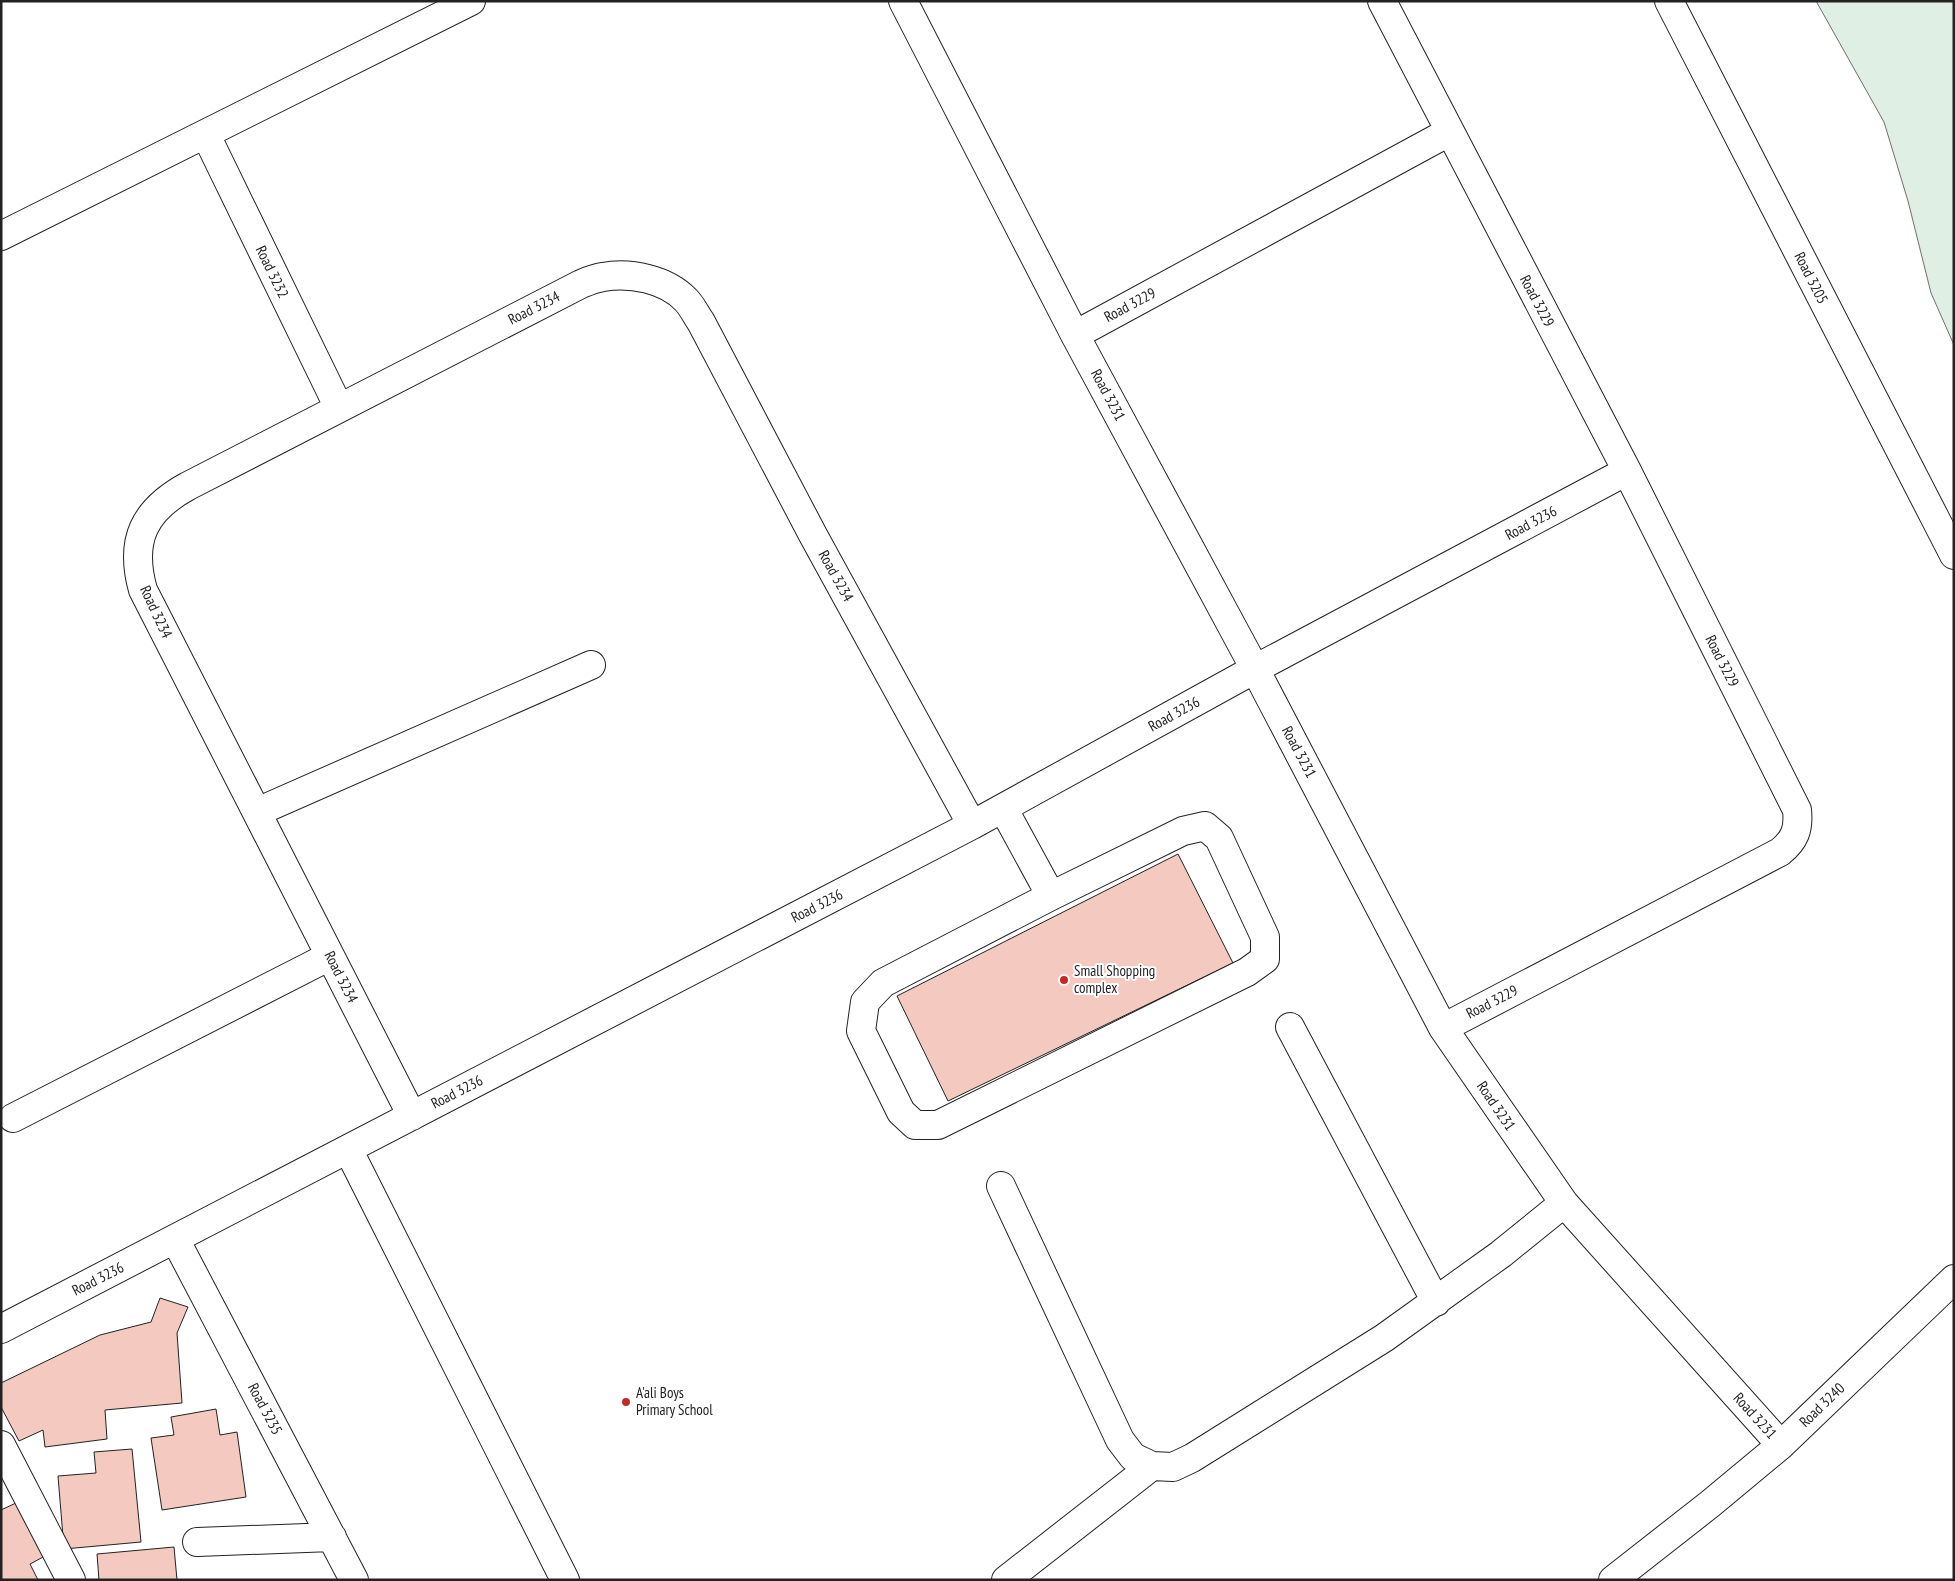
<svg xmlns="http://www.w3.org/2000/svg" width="1955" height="1581" viewBox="0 0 1955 1581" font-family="'PT Sans Narrow',sans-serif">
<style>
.green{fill:#e0efe3;stroke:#6f6f6f}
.building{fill:#f3c9c0;stroke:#222}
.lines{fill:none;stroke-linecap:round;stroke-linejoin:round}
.minor-casing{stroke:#222;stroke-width:30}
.minor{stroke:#fff;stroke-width:28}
.poi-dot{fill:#c62828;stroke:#fff;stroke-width:2}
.labels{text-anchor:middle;stroke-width:4;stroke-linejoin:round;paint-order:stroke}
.street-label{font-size:15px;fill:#222;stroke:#fff}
.poi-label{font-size:15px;fill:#222;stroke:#fff;text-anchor:start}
</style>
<rect width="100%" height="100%" fill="#fff"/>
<!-- green -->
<path class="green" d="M 1816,1 L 1954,1 L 1954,345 L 1931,293 L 1908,201 L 1884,122 Z"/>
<!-- building -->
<path class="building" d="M 1178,854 L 1233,963 L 948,1101 L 897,996 Z
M 160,1298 L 188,1307 L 177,1333 L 182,1403 L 105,1410 L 107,1439 L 45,1447 L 43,1430 L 19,1441 L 1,1407 L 1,1383 L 100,1335 L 151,1322 Z
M 216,1409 L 220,1435 L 237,1432 L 246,1497 L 162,1510 L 151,1438 L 174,1435 L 171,1417 Z
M 132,1449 L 141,1542 L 64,1549 L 58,1476 L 96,1473 L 94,1452 Z
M 18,1502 L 45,1556 L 30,1564 L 38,1580 L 1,1580 L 1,1510 Z
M 174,1547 L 177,1580 L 99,1580 L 97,1554 Z"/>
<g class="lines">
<!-- minor casing -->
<g class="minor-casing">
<path id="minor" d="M 903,1 L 1075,335 L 1255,669 L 1443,1028 L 1564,1203 L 1781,1445
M 1382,1 L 1627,471 L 1797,810 C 1799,829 1795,840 1780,852 L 1443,1028
M 1669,1 L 1954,555
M 206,135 L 339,408
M 1,236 L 471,1
M 1075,335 L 1449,132
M 1003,808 L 1051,896
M 257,812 L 591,665
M 1205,826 L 1219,838 L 1265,937 L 1265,959 L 1247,972 L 938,1125 L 915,1125 L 901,1112 L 861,1031 L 865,1002 L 883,983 L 1051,896 L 1183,831 Z
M 1290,1027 L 1436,1302
M 412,1116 L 143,590 C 129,540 144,510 188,486 L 581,284 C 588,281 595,278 603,277 C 630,272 666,279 686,300 C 692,306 696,315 701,322 L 813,535 L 972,825
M 13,1118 L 330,956
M 348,1149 L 565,1580
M 1001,1186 L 1120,1440 L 1133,1457 L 1152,1466 L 1173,1467 L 1192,1458 L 1384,1338 L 1501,1254 L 1564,1203
M 175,1239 L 354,1580
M 1,1329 L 972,825 L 1255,669 L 1627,471
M 1,1445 L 71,1580
M 197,1542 L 332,1537
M 1006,1580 L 1152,1466
M 1613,1580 L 1710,1504 L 1781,1445 L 1954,1279"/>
</g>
<!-- minor -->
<use href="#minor" class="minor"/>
</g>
<!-- markers -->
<g class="poi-dot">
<circle cx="1064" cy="980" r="5"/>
<circle cx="626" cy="1402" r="5"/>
</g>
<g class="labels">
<!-- street labels -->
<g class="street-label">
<text transform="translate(272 272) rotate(64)" y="5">Road 3232</text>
<text transform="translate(1811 278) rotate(63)" y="5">Road 3205</text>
<text transform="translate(1537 301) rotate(62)" y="5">Road 3229</text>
<text transform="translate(1130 305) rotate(-28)" y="5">Road 3229</text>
<text transform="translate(534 308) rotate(-27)" y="5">Road 3234</text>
<text transform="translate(1108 395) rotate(62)" y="5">Road 3231</text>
<text transform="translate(1531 523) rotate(-28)" y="5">Road 3236</text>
<text transform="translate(836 576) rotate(61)" y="5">Road 3234</text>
<text transform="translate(156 612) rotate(65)" y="5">Road 3234</text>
<text transform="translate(1722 661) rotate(63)" y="5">Road 3229</text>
<text transform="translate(1174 714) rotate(-29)" y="5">Road 3236</text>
<text transform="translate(1299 752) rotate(62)" y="5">Road 3231</text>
<text transform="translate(817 906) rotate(-27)" y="5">Road 3236</text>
<text transform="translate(341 977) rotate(63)" y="5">Road 3234</text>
<text transform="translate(1492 1002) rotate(-27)" y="5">Road 3229</text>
<text transform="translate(457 1092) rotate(-27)" y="5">Road 3236</text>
<text transform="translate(1496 1106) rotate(56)" y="5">Road 3231</text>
<text transform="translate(98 1279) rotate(-27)" y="5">Road 3236</text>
<text transform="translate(1822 1405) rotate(-44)" y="5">Road 3240</text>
<text transform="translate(265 1409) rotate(62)" y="5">Road 3235</text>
<text transform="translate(1755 1416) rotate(48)" y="5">Road 3231</text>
</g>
<!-- poi labels -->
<g class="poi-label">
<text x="1074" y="976">Small Shopping<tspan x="1074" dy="17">complex</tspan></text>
<text x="636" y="1398">A'ali Boys<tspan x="636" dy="17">Primary School</tspan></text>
</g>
</g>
<!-- border -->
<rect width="1955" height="1581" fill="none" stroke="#222222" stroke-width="5"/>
</svg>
